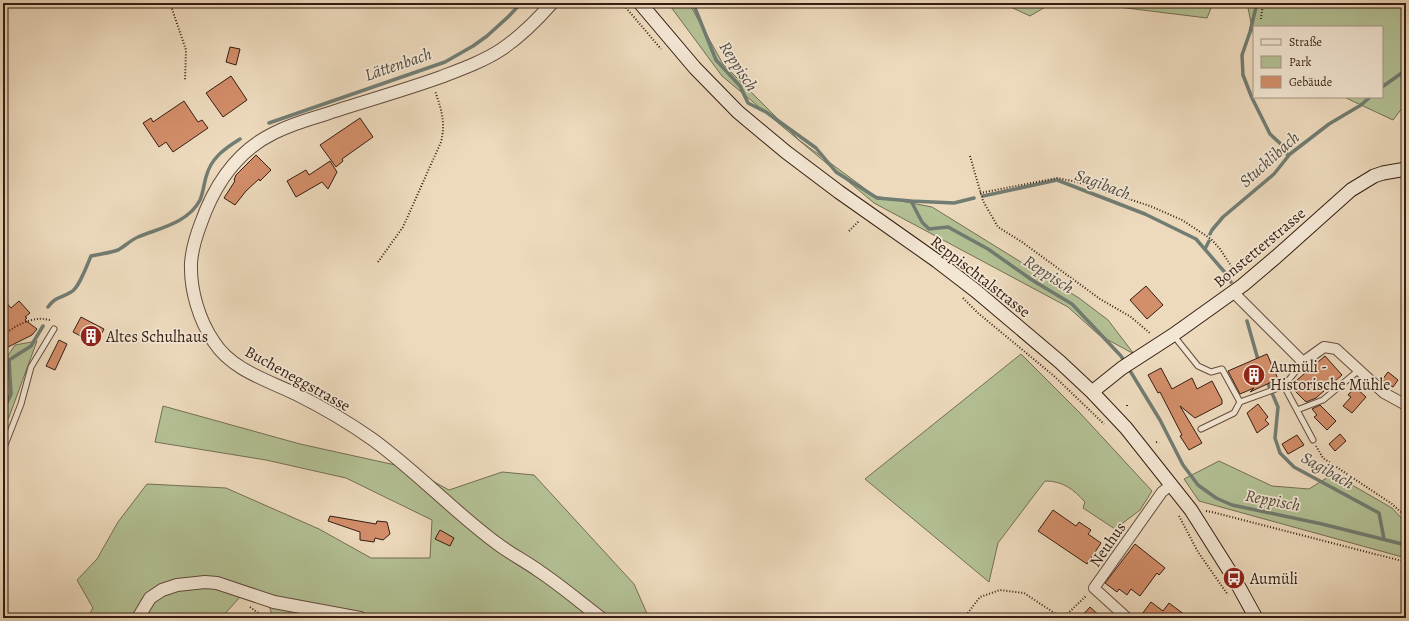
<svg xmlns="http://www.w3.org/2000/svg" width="1409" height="621" viewBox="0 0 1409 621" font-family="Alegreya,serif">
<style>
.green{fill:#b3c195;stroke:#746f54}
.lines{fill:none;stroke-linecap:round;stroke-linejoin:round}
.stream{stroke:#717c72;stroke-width:3.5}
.building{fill:#d38e6a;stroke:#351d12}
.service-casing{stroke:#634c3d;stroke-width:7}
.minor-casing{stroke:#634c3d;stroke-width:12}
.tertiary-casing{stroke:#634c3d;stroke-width:14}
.secondary-casing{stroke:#351d12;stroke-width:15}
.path{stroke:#351d12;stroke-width:2;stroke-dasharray:1 2;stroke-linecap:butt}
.service{stroke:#f3e7d4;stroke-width:5}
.minor{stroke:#f3e7d4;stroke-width:10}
.tertiary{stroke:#f3e7d4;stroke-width:12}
.secondary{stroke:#f3e7d4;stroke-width:13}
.labels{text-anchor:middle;stroke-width:3.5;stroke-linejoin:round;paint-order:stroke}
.street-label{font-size:16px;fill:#351d12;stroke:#f3e7d4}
.poi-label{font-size:16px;fill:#351d12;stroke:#f3e7d4;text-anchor:start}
.water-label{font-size:17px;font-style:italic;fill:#534c42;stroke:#f3e7d4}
</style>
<rect width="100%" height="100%" fill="#eddabd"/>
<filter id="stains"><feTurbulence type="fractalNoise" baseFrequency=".005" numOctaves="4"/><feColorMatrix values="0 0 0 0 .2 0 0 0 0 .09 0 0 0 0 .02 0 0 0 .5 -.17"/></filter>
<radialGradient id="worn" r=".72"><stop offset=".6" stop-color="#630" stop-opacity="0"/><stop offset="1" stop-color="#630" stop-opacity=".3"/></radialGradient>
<!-- green -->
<path class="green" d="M 668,3 L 689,3 L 723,64 L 799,140 L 875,196 L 932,207 L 1079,298 L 1108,320 L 1134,354 L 1099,335 L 1068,307 L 874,203 L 722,76 Z
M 1002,3 L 1052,3 L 1030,16 Z
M 1086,3 L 1213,3 L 1207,18 Z
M 1247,3 L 1406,3 L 1406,103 L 1393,120 L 1344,97 L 1382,97 L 1382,27 L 1254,27 L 1254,37 Z
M 37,341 L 9,417 L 3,429 L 3,363 L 15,345 Z
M 1021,354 L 1080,413 L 1152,491 L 1140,510 L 1115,529 L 1083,508 L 1085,502 C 1073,489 1063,481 1045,481 L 998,543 L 989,582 L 865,479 Z
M 163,406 L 300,444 L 409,468 L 449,490 L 502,472 L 534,475 L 634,584 L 649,618 L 276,618 L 273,617 L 269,606 L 240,597 L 221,618 L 87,618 L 93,608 L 77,580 L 97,559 L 118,522 L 147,484 L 226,488 L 319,529 L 371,558 L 430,558 L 432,520 L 346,478 L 266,460 L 155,442 Z
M 1219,461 L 1272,486 L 1309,489 L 1333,474 L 1392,508 L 1406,523 L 1406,558 L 1199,501 L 1184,479 Z"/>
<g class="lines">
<!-- stream -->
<path class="stream" d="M 693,3 L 716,60 L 740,86 L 748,103 L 766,112 L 816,148 L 836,172 L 877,198 L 911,201 L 922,222 L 929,229 L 948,227 L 988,249 L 1032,280 L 1072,304 L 1121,356 L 1160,420 L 1183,465 L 1198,485 L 1216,498 L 1232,505 L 1322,524 L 1406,545
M 1257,3 L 1250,32 L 1242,55 L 1243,75 L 1252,98 L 1270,134 L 1283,146 L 1288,156
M 1382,87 L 1406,70
M 269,123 L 445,62 L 473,46 L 487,36 L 509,16 L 521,3
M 983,196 L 1057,180 L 1145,214 L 1196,239 L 1228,276 L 1231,282
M 911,201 L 954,203 L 974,198
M 1210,234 L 1212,230 L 1223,217 L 1274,174 L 1290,154 L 1329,124 L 1361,105 L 1370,97
M 1205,249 L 1209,241
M 48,307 C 56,296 60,299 71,292 C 79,288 87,265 91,256 C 100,254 110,253 118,250 C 125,246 131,240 138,237 C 160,228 188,223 200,200 C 203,193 204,184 206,177 C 211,158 224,149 240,139
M 1247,321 L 1259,363
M 1266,379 L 1278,407 L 1275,438 L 1280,453 L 1294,467 L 1379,513 L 1384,539
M 3,411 L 11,394 L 9,360 L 31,346 L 43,326"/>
</g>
<!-- building -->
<path class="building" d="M 230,47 L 240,49 L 236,65 L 226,62 Z
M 231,76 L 247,100 L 223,117 L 206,93 Z
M 184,101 L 198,122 L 202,120 L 208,128 L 173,152 L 166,142 L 159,147 L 143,123 L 151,118 L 153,122 Z
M 360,118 L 373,137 L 342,159 L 343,161 L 336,167 L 320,145 Z
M 256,155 L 271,170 L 260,181 L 259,179 L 246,191 L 235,205 L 224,198 L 235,181 L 234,180 L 236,175 Z
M 330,161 L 337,172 L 328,189 L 322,182 L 296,197 L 287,181 L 306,170 L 309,175 Z
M 1146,286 L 1163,305 L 1147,319 L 1130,300 Z
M 3,299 L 11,308 L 19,301 L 30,313 L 25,317 L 27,318 L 25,320 L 37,329 L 32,335 L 8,347 L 3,337 Z
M 81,317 L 104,329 L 96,344 L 73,332 Z
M 59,340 L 67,344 L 55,370 L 46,366 Z
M 1267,354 L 1278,379 L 1250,392 L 1254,388 L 1240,394 L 1228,371 Z
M 1325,356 L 1342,375 L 1316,398 L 1306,402 L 1290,386 Z
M 1161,368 L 1172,389 L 1192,378 L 1197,389 L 1212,381 L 1222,400 L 1222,404 L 1195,418 L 1180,406 L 1202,443 L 1189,450 L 1180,436 L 1182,435 L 1160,392 L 1158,393 L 1148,375 Z
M 1388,372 L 1398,380 L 1393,387 L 1382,380 Z
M 1355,387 L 1366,397 L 1352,413 L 1343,406 L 1351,397 L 1348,395 Z
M 1258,404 L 1268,417 L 1265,420 L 1269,424 L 1257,433 L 1247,413 Z
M 1320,405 L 1336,421 L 1327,430 L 1314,417 L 1317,415 L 1312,409 Z
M 1340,434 L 1346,441 L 1335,451 L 1329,444 Z
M 1297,435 L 1304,445 L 1288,454 L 1282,444 Z
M 1053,510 L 1076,526 L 1079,522 L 1091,530 L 1088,534 L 1101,543 L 1087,564 L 1038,531 Z
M 330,516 L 376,524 L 377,521 L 387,522 L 390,534 L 383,540 L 375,538 L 374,542 L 360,540 L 360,532 L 328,521 Z
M 440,530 L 454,538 L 450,546 L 435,539 Z
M 1135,544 L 1165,568 L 1159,575 L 1157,573 L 1140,596 L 1131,589 L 1127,595 L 1119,589 L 1117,592 L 1105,583 Z
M 1151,602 L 1163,611 L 1169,603 L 1189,618 L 1148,618 L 1142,614 Z
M 1090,607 L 1102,618 L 1080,618 Z"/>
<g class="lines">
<!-- service casing -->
<g class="service-casing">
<path id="service" d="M 1174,336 L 1198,366 L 1211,372 L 1222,369 L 1240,402
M 1284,386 L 1313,440
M 1297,410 L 1323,400 L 1359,370
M 1201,429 L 1234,413 L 1240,402 L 1284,386 L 1303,362
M 3,450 L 21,404 L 31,367 L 54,329"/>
</g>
<!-- minor casing -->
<g class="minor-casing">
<path id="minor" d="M 1233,292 L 1303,362 L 1324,347 L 1336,349 L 1384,393 L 1406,405
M 1127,618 L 1094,588 L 1162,492 L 1172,484"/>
</g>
<!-- tertiary casing -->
<g class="tertiary-casing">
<path id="tertiary" d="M 552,3 C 537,20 521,36 502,49 C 484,61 462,69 441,77 C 402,91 362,102 323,115 C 306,120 290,125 274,133 C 237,151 214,186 201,223 C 196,236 192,249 191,263 C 190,290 199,320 214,342 C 232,370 267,380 296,394 C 322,407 348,422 372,439 C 415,470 452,510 495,542 C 509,553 525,561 539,571 C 560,585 580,602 601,618
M 138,618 L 150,598 L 162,590 L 177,585 L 205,582 L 217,583 L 274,602 L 360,618"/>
</g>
<!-- secondary casing -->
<g class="secondary-casing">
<path id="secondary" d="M 640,3 L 695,68 L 738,112 L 786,152 L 839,192 L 937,261 L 976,291 L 1060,362 L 1092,392 L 1126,428 L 1191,510 L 1234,578 L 1256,618
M 1092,392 L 1122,368 L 1173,335 L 1243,285 L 1276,257 L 1351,190 L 1374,176 L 1383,173 L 1406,169"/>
</g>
<!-- path -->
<path class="path" d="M 170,3 L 186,50 L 185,81
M 622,3 L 661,49
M 1261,19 L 1263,3
M 970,156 L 983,201 L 998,227 L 1022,242 L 1100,299 L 1131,317 L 1151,334
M 980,193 L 1057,178 L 1077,182 L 1150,206 L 1182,220 L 1211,239 L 1220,249 L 1237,275
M 849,231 L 859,221
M 378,262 L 403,227 L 441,142 C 446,123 441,108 435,91
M 963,298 L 978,313 L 1054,376 L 1104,424
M 3,337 C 10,328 26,320 38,319 C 42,318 47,320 51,320
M 1127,406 L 1127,404
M 1156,442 L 1159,443
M 1316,446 L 1323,458 L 1392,504 L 1406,517
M 1206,511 L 1212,512 L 1406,562
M 1179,516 L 1198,552 L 1228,595
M 250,607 L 265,618
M 964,618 L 980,597 L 1000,590 L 1024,593 L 1062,618
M 1063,618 L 1086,596"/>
<!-- service -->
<use href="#service" class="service"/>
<!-- minor -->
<use href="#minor" class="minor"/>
<!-- tertiary -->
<use href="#tertiary" class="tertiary"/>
<!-- secondary -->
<use href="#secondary" class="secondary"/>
</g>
<!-- icons -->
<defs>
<g id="building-disc" transform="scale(1.15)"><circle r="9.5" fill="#8f2418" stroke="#f3e7d4"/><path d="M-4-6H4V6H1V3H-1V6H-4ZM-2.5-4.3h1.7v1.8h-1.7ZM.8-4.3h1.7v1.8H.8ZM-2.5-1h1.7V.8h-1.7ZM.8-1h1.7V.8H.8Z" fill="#fff"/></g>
<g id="bus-disc" transform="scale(1.15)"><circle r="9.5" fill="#8f2418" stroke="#f3e7d4"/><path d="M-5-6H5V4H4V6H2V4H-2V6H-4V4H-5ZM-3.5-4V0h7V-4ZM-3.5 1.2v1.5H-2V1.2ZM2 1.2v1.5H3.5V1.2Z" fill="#fff"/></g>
</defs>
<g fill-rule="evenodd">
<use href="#building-disc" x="91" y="336"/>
<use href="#building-disc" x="1254" y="375"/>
<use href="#bus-disc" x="1234" y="578"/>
</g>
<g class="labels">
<!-- street labels -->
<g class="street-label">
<text transform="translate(1259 247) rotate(-40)" y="6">Bonstetterstrasse</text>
<text transform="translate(981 276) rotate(38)" y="6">Reppischtalstrasse</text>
<text transform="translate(298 378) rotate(29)" y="6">Bucheneggstrasse</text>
<text transform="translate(1107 544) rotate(-55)" y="6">Neuhus</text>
</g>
<!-- poi labels -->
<g class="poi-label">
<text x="106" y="342">Altes Schulhaus</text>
<text x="1270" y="372">Aumüli -<tspan x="1270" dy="18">Historische Mühle</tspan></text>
<text x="1250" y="584">Aumüli</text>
</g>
<!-- water labels -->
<g class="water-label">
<text transform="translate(398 64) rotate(-19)" y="6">Lättenbach</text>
<text transform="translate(739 66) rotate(57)" y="6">Reppisch</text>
<text transform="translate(1269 159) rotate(-42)" y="6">Stucklibach</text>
<text transform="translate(1103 184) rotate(21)" y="6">Sagibach</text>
<text transform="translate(1049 274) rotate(33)" y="6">Reppisch</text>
<text transform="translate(1328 470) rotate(30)" y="6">Sagibach</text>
<text transform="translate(1273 500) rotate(11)" y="6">Reppisch</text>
</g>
</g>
<!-- margin -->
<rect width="1409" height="621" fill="none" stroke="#eddabd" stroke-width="16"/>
<rect x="4" y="4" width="1401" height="613" fill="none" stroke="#351d12" stroke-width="2"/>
<rect x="8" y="8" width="1393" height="605" fill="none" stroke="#351d12"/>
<!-- legend -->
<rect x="1253" y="26" width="130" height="72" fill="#f3e7d4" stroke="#a79686"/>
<rect x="1261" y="39" width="20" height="6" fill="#f3e7d4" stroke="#a79686"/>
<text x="1289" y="46" font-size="12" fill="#351d12">Straße</text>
<rect x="1261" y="56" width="20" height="12" fill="#b3c195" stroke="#a79686"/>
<text x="1289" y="66" font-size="12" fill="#351d12">Park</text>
<rect x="1261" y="76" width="20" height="12" fill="#d38e6a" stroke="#a79686"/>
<text x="1289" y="86" font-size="12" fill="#351d12">Gebäude</text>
<rect width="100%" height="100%" filter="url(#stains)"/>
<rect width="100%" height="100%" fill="url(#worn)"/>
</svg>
